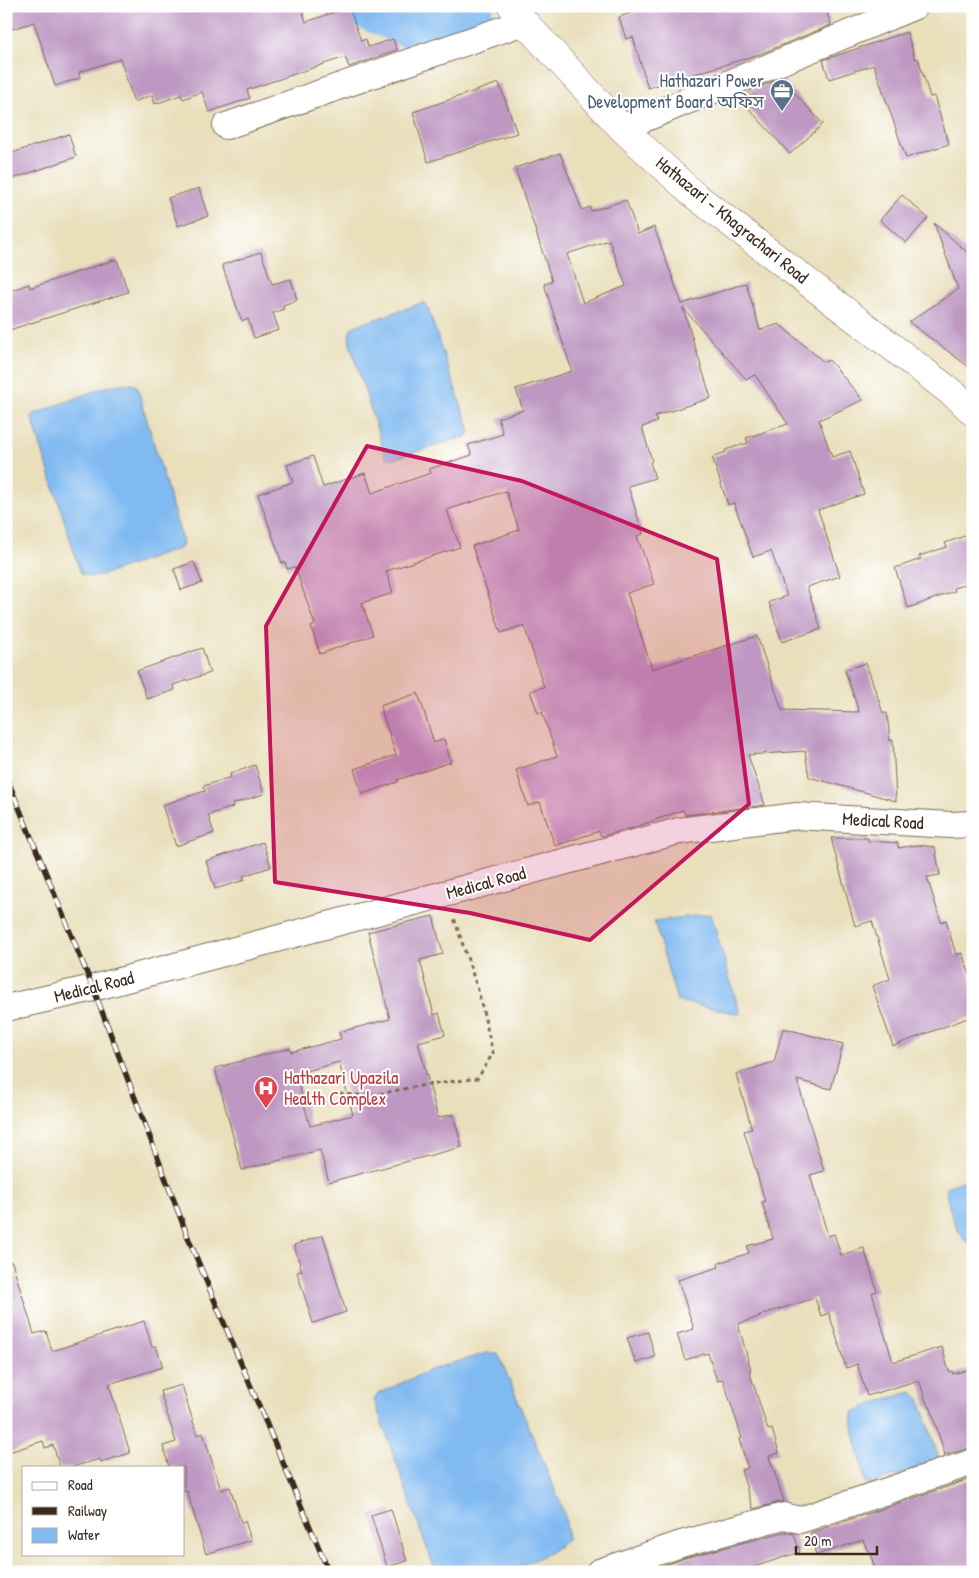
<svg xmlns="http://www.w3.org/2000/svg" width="979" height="1578" viewBox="0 0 979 1578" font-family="'Patrick Hand','Noto Sans Bengali',sans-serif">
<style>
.water{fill:#80baf1;stroke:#5e7288}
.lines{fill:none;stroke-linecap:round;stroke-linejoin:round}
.river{stroke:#80baf1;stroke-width:49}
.building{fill:#be98c2;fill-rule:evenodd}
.minor-casing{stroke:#786955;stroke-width:28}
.primary-casing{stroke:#786955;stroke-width:29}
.path{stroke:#786955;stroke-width:3;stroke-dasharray:4 4;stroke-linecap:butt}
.minor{stroke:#fff;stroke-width:26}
.primary{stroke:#fff;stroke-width:28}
.rail-casing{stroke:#3b2a1e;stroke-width:5.5}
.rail{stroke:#fff;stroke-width:4;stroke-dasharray:11;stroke-linecap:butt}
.marked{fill:#c2185b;fill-opacity:0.2;stroke:#c2185b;stroke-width:4;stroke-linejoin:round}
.labels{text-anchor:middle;stroke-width:4;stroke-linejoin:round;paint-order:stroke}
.service-label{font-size:18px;fill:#4e5e75;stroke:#fff;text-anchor:end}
.street-label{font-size:18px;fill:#3b2a1e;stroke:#fff}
.health-label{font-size:18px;fill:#be3a42;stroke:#fff;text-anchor:start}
</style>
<rect width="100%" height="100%" fill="#fff"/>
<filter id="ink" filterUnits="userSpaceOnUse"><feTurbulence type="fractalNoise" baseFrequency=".02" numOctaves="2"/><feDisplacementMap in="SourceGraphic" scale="10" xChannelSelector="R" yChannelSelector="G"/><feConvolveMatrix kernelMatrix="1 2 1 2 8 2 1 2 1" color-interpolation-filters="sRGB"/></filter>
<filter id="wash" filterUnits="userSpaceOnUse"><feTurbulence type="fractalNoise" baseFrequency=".0096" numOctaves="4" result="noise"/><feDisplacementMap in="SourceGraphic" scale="20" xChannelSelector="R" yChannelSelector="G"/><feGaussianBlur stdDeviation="1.12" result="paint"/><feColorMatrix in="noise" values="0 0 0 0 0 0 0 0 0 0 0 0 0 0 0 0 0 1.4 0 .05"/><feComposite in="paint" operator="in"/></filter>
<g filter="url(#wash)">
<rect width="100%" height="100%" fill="#e9dfbb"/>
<!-- water -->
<path class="water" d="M 422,303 L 426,303 L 470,431 L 468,436 L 393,459 L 386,458 L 350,344 L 349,335 L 352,327 Z
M 121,384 L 132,384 L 137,386 L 183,543 L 181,548 L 103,575 L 92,577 L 82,574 L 80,571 L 32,418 L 32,415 L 102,388 Z
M 711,914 L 740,1014 L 677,1001 L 654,921 Z
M 973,1177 L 973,1245 C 958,1244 946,1201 946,1187 Z
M 487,1353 L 498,1353 L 560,1502 C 565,1515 568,1526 567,1540 L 549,1553 L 508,1572 L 436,1572 L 414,1513 L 374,1400 L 379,1393 L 433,1369 Z
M 911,1392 L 915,1394 L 920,1399 L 940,1462 L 867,1485 C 863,1478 863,1473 862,1465 C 858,1447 851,1431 853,1412 L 883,1400 Z"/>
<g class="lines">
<!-- river -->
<path class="river" d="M 369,6 L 426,30 L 449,28 L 469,6"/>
</g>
<g id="blocks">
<!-- building -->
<path class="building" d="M 6,6 L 301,6 L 306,22 L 349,7 L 361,41 L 366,39 L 368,47 L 393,39 L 397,50 L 349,67 L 345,57 L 247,90 L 250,98 L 209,112 L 202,92 L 183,99 L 181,95 L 155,104 L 152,95 L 134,102 L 120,59 L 79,72 L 80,78 L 55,86 L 34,22 L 6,31 Z
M 652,6 L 825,6 L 831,25 L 760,54 L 648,88 L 633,37 L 626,39 L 619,17 Z
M 907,32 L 915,59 L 918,58 L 930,97 L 934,96 L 949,144 L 906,158 L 874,65 L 829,79 L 823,60 Z
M 781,78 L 823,124 L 790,154 L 741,100 L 752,90 Z
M 499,83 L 517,133 L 428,162 L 413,112 Z
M 69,134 L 76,157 L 6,181 L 6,155 Z
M 560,153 L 582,210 L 590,207 L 591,211 L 626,200 L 638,234 L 654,227 L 682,304 L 746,283 L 760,330 L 779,324 L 824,362 L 829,360 L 863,400 L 819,420 L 832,457 L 850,451 L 864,494 L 818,510 L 840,576 L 807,587 L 821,629 L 782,642 L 769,602 L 787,596 L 771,551 L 753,557 L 734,503 L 728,505 L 712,457 L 726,452 L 725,450 L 748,443 L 746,438 L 788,424 L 755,375 L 746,379 L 683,308 L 711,398 L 655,416 L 657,422 L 642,427 L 652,461 L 650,462 L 655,478 L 628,486 L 643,534 L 637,536 L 654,584 L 627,593 L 652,669 L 757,636 L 782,710 L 859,712 L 845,670 L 866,663 L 883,713 L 887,713 L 890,741 L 893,740 L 896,801 L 809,777 L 805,751 L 748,755 L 765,805 L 685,815 L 683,810 L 633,828 L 601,836 L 599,831 L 555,846 L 540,802 L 528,806 L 516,770 L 557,756 L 542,712 L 538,713 L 530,691 L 544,687 L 524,625 L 501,633 L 472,546 L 519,530 L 506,491 L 447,510 L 460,547 L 386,571 L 393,593 L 362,603 L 373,635 L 320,654 L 311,627 L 315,625 L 295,567 L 287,569 L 285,562 L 282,563 L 258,494 L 293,482 L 287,465 L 313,456 L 323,487 L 365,473 L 372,493 L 431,473 L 429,469 L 472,455 L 468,445 L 503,434 L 498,418 L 523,410 L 516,389 L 572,371 L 544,284 L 552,281 L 515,168 ZM 609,240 L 626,286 L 583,303 L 567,254 Z
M 199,188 L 208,216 L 178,226 L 168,198 Z
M 902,195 L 928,218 L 906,243 L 880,220 Z
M 934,223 L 968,253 L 973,267 L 973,370 L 909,322 L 958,289 Z
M 261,252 L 272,284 L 291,279 L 297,300 L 283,305 L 284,309 L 273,313 L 279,330 L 254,338 L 248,319 L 243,321 L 241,319 L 222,265 Z
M 117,259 L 128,292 L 6,331 L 6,292 L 29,284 L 30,288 Z
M 973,533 L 973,582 L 954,588 L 955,591 L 908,608 L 895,568 L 921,559 L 919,556 L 947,547 L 945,543 Z
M 194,562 L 202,583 L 181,590 L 174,569 Z
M 202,648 L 210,673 L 173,685 L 175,690 L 147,699 L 137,671 Z
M 418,693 L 434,743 L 444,739 L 451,762 L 397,780 L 398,782 L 362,794 L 354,769 L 396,755 L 380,706 Z
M 255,765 L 264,794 L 232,804 L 233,807 L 208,815 L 214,833 L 176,846 L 162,805 L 205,791 L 203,786 L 231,777 L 230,774 Z
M 831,838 L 868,838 L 868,841 L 898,843 L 898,848 L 917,845 L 935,847 L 940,875 L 927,877 L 941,922 L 946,920 L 956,955 L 962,953 L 973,983 L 973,1016 L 893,1046 L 872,986 L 890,979 L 872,921 L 855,926 Z
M 263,842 L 271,867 L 243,876 L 245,880 L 215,889 L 206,861 Z
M 433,916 L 443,954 L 420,960 L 434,1015 L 439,1013 L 445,1035 L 418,1042 L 438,1118 L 453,1114 L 462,1147 L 329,1182 L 320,1150 L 242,1170 L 215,1068 L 290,1048 L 291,1052 L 341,1039 L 339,1032 L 390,1019 L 368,932 ZM 339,1062 L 353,1115 L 310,1126 L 296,1074 Z
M 783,1028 L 843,1044 L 831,1089 L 797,1080 L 824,1171 L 810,1175 L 828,1236 L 834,1234 L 841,1255 L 864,1248 L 877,1291 L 872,1293 L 893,1362 L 942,1347 L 949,1372 L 952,1371 L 953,1374 L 973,1368 L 973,1447 L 945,1455 L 930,1406 L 928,1407 L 919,1380 L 867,1396 L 857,1364 L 846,1368 L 829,1313 L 821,1316 L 815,1298 L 760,1315 L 761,1316 L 738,1324 L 751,1370 L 749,1370 L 768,1430 L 772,1429 L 779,1453 L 769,1456 L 784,1501 L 753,1509 L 741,1470 L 748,1468 L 739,1439 L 742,1438 L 723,1379 L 717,1381 L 708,1353 L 685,1360 L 677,1334 L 694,1329 L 678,1280 L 719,1267 L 718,1263 L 749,1253 L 747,1246 L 773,1239 L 762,1202 L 765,1201 L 744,1131 L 752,1129 L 736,1074 L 774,1062 Z
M 323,1235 L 346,1312 L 313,1323 L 297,1272 L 302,1271 L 294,1245 Z
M 6,1262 L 12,1262 L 34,1334 L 46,1331 L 52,1351 L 144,1321 L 152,1347 L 156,1346 L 163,1367 L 109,1384 L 130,1453 L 101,1462 L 100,1459 L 72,1467 L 60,1467 L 53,1445 L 45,1448 L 43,1441 L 6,1453 Z
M 648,1332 L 655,1357 L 636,1363 L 627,1338 Z
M 182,1385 L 197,1435 L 203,1433 L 221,1490 L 230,1487 L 241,1522 L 245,1521 L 251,1540 L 206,1554 L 187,1491 L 184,1492 L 184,1467 L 169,1467 L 163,1446 L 176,1442 L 160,1391 Z
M 973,1478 L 973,1572 L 876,1572 L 869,1550 L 867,1550 L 863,1540 L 816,1555 L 810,1533 Z
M 391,1509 L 407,1561 L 387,1567 L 371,1515 Z
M 784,1532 L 794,1534 L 800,1552 L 738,1572 L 653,1572 L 653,1570 L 685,1558 Z"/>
</g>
</g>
<g filter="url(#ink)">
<use href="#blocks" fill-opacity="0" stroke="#786955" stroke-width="1"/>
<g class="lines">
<!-- minor casing -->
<g class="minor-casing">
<path id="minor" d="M 226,126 L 524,22
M 622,128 L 915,6
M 6,1008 L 93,988 L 679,831 L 797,816 L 950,825 L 973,824
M 599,1572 L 681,1544 L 784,1516 L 800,1520 L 973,1462"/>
</g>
<!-- primary casing -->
<g class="primary-casing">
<path id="primary" d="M 512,6 L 524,22 L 622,128 L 693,194 L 960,399 L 973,412"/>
</g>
<!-- path -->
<path class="path" d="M 340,1094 L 369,1096 L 413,1087 L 478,1078 L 493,1053 L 478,990 L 454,918"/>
<!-- minor -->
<use href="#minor" class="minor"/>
<!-- primary -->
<use href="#primary" class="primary"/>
<!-- rail casing -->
<g class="rail-casing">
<path id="rail" d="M 6,776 L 93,988 L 189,1240 L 329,1572"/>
</g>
<!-- rail -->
<use href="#rail" class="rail"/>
</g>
</g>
<!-- marked area -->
<path class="marked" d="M 367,446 L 522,481 L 717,559 L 749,804 L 590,940 L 470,913 L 275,882 L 266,626 Z"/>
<!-- icons -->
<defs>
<g id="office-pin" transform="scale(1.25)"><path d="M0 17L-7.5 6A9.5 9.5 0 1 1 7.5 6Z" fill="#5c6f8a" stroke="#fff"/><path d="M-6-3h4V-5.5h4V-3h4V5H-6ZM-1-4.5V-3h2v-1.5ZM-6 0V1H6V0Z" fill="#fff"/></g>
<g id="hospital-pin" transform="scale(1.25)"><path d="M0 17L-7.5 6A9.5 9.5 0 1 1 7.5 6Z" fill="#e0444e" stroke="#fff"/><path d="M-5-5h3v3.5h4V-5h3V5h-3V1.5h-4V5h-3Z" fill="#fff"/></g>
</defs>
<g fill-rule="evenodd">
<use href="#office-pin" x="782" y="91"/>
<use href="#hospital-pin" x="266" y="1088"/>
</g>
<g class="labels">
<!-- service labels -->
<g class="service-label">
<text x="764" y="87">Hathazari Power<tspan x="764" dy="21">Development Board অফিস</tspan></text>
</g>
<!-- street labels -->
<g class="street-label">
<text transform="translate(732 220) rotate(39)" y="6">Hathazari - Khagrachari Road</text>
<text transform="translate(883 821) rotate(3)" y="6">Medical Road</text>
<text transform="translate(486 883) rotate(-15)" y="6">Medical Road</text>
<text transform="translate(94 987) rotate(-14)" y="6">Medical Road</text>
</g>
<!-- health labels -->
<g class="health-label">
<text x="284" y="1084">Hathazari Upazila<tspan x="284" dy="21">Health Complex</tspan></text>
</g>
</g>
<!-- margin -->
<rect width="979" height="1578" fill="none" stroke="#fff" stroke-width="25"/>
<!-- legend -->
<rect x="22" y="1466" width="162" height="90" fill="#ffffff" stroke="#b1aaa5"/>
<rect x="32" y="1482" width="25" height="8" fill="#ffffff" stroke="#b1aaa5"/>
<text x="68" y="1490" font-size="15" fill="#3b2a1e">Road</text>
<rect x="32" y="1507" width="25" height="8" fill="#3b2a1e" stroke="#b1aaa5"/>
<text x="68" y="1516" font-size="15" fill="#3b2a1e">Railway</text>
<rect x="32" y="1528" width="25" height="15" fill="#80baf1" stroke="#b1aaa5"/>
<text x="68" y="1540" font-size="15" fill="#3b2a1e">Water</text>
<!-- scale -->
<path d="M796 1546v8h81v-8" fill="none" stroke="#3b2a1e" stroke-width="2.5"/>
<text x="804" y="1546" font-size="15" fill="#3b2a1e" stroke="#ffffff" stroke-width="4" paint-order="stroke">20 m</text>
</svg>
